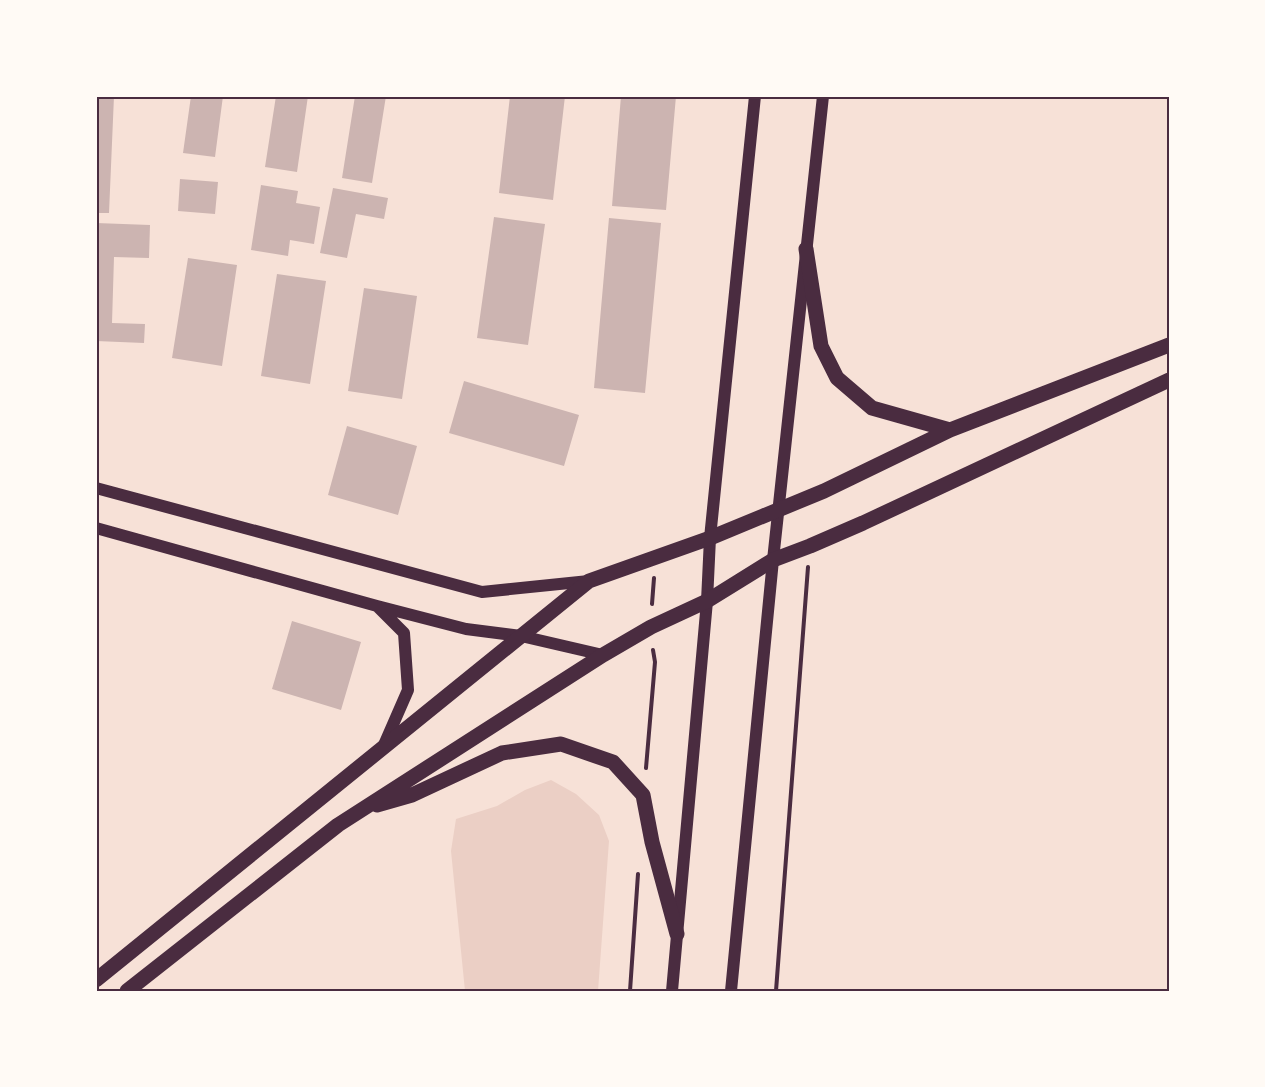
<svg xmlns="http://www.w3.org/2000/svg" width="1265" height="1087" viewBox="0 0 1265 1087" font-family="'Nunito Sans',sans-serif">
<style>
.green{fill:#ebcfc5}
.building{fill:#ccb4b1}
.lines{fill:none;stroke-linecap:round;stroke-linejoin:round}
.path{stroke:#4a2c40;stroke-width:4}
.secondary{stroke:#4a2c40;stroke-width:12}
.primary{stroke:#4a2c40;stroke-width:15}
.neatline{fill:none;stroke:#4a2c40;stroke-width:2}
</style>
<rect width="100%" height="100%" fill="#f7e1d7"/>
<!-- green -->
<path class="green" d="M 551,780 L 576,794 L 599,815 L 609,841 L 598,991 L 465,991 L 451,851 L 456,819 L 497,806 L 525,790 Z"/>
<!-- building -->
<path class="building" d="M 96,96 L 114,96 L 109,213 L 96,213 Z
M 191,96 L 223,96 L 215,157 L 183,153 Z
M 276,96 L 308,96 L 297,172 L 265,167 Z
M 355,96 L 386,96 L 372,183 L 342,178 Z
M 510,96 L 565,96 L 553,200 L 499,193 Z
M 621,96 L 676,96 L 666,210 L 612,206 Z
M 180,179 L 218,182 L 215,214 L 178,211 Z
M 261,185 L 298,191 L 296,203 L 320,207 L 314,244 L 290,240 L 288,256 L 251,250 Z
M 333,188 L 388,198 L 384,219 L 356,214 L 347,258 L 320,253 Z
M 494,217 L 545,224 L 528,345 L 477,338 Z
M 609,218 L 661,223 L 645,393 L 594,388 Z
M 96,223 L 150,225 L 149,258 L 114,257 L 112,323 L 145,324 L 144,343 L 96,341 Z
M 188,258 L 237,265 L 222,366 L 172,358 Z
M 277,274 L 326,281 L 310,384 L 261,376 Z
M 364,288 L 417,296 L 402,399 L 348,391 Z
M 464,381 L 579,415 L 564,466 L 449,433 Z
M 347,426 L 417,446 L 398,515 L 328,495 Z
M 292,621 L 361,642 L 341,710 L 272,689 Z"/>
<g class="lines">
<!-- path -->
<path class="path" d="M 652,604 L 654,578
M 646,768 L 655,662 L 653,650
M 630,991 L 638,874
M 776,991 L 808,567"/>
<!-- secondary -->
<path class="secondary" d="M 96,488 L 482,592 L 589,581
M 96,528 L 377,606 L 466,629 L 521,636 L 603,655
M 378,607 L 404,633 L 408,690 L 384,745
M 672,991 L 707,601 L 710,538 L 755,96
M 731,991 L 773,560 L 823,96"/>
<!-- primary -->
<path class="primary" d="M 806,249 L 821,346 L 837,378 L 872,408 L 950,430
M 377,805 L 412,795 L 502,753 L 561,744 L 613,762 L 643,795 L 652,842 L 677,934
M 96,980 L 589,581 L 710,538 L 824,491 L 950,430 L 1169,345
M 127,991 L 338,825 L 603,655 L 651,627 L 707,601 L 773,560 L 810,546 L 863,523 L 1169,380"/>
</g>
<!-- border -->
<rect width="1265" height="1087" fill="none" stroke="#fffaf5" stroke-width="195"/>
<rect x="98" y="98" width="1070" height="892" class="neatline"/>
</svg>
